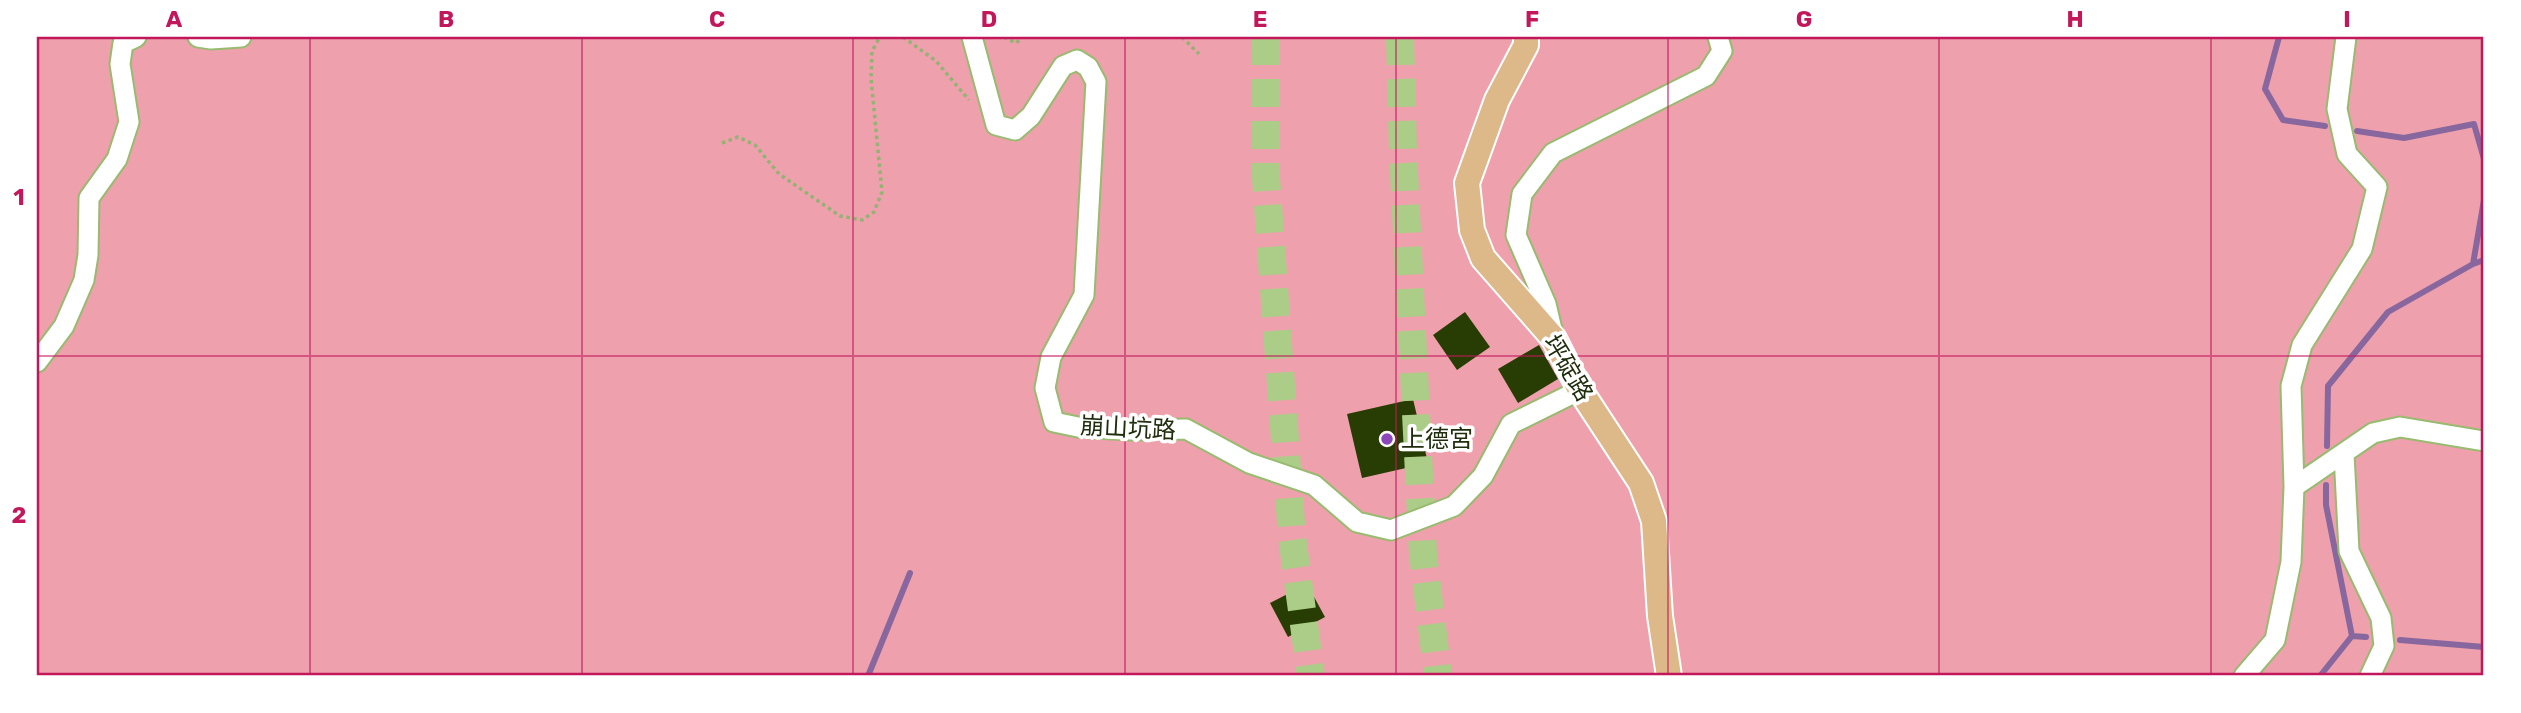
<svg xmlns="http://www.w3.org/2000/svg" width="2521" height="713" viewBox="0 0 2521 713" font-family="Rubik,'Noto Sans TC',sans-serif">
<style>
.green{fill:#eea1ad}
.lines{fill:none;stroke-linecap:round;stroke-linejoin:round}
.stream{stroke:#88679e;stroke-width:6}
.building{fill:#273d03}
.highway-tunnel{stroke:#accd88;stroke-width:28;stroke-dasharray:28 14;stroke-linecap:butt}
.minor-casing{stroke:#97bb6f;stroke-width:23}
.major-casing{stroke:#fff;stroke-width:28}
.path{stroke:#94b273;stroke-width:3.5;stroke-dasharray:3.5 3.5;stroke-linecap:butt}
.minor{stroke:#fff;stroke-width:19}
.major{stroke:#ddb889;stroke-width:24}
.grid{fill:none;stroke:#c2185b;stroke-width:2;stroke-opacity:0.55}
.poi-dot{fill:#8c47bb;stroke:#fff;stroke-width:2.5}
.labels{text-anchor:middle;stroke-width:7;stroke-linejoin:round;paint-order:stroke}
.street-label{font-size:24px;fill:#202e0e;stroke:#fff}
.poi-label{font-size:24px;fill:#202e0e;stroke:#fff;text-anchor:start}
.neatline{fill:none;stroke:#c2185b;stroke-width:2.5}
.grid-label{font-size:23px;text-anchor:middle;font-weight:bold;fill:#c2185b}
</style>
<rect width="100%" height="100%" fill="#cff5a6"/>
<!-- green -->
<path class="green" d="M 37,37 L 2484,37 L 2484,676 L 37,676 Z"/>
<g class="lines">
<!-- stream -->
<path class="stream" d="M 2279,37 L 2265,89 L 2283,120 L 2325,126
M 2357,131 L 2404,138 L 2474,124 L 2484,159
M 2473,264 L 2484,200
M 2327,446 L 2328,386 L 2388,312 L 2473,264 L 2484,260
M 2352,636 L 2366,637
M 2400,640 L 2484,647
M 868,676 L 910,573
M 2320,676 L 2352,636 L 2326,505 L 2326,485"/>
</g>
<!-- building -->
<path class="building" d="M 1465,312 L 1490,347 L 1457,370 L 1433,335 Z
M 1539,345 L 1558,379 L 1518,403 L 1498,369 Z
M 1413,399 L 1428,463 L 1362,478 L 1347,414 Z
M 1307,584 L 1325,617 L 1288,637 L 1270,603 Z"/>
<g class="lines">
<!-- highway-tunnel -->
<path class="highway-tunnel" d="M 1266,37 L 1265,164 L 1292,537 L 1311,676
M 1400,37 L 1403,152 L 1423,554 L 1438,676"/>
<!-- minor casing -->
<g class="minor-casing">
<path id="minor" d="M 198,37 L 211,39 L 241,37
M 972,37 L 996,125 L 1015,130 L 1031,116 L 1063,66 L 1077,60 L 1088,67 L 1096,82 L 1084,295 L 1051,357 L 1045,388 L 1054,422 L 1078,427 L 1131,430 L 1186,429 L 1249,463 L 1314,485 L 1357,522 L 1391,530 L 1454,506 L 1483,476 L 1511,424 L 1580,390
M 1554,338 L 1546,304 L 1516,235 L 1522,194 L 1553,153 L 1706,76 L 1722,51 L 1718,37
M 37,362 L 64,326 L 84,280 L 88,255 L 89,198 L 117,159 L 129,122 L 120,64 L 123,43 L 136,37
M 2344,454 L 2349,551 L 2381,618 L 2384,646 L 2370,676
M 2294,487 L 2291,386 L 2302,345 L 2362,249 L 2377,187 L 2347,154 L 2337,109 L 2346,37
M 2244,676 L 2275,640 L 2291,562 L 2294,487 L 2373,433 L 2400,427 L 2484,441"/>
</g>
<!-- major casing -->
<g class="major-casing">
<path id="major" d="M 1526,37 L 1526,45 L 1497,100 L 1467,183 L 1472,230 L 1483,258 L 1554,339 L 1580,390 L 1641,483 L 1654,521 L 1660,616 L 1669,676"/>
</g>
<!-- path -->
<path class="path" d="M 903,37 L 936,61 L 969,100
M 1004,37 L 1016,43 L 1023,37
M 1182,37 L 1199,54
M 722,143 L 738,137 L 755,145 L 779,174 L 840,216 L 862,220 L 874,212 L 882,192 L 871,78 L 872,51 L 880,37"/>
<!-- minor -->
<use href="#minor" class="minor"/>
<!-- major -->
<use href="#major" class="major"/>
</g>
<!-- grid -->
<path class="grid" d="M 310,37 L 310,676M 582,37 L 582,676M 853,37 L 853,676M 1125,37 L 1125,676M 1396,37 L 1396,676M 1668,37 L 1668,676M 1939,37 L 1939,676M 2211,37 L 2211,676M 37,356 L 2484,356"/>
<!-- markers -->
<circle class="poi-dot" cx="1387" cy="439" r="7"/>
<g class="labels">
<!-- street labels -->
<g class="street-label">
<text transform="translate(1568 368) rotate(59)" y="8">坪碇路</text>
<text transform="translate(1128 428) rotate(3)" y="8">崩山坑路</text>
</g>
<!-- poi labels -->
<g class="poi-label">
<text x="1401" y="447">上德宮</text>
</g>
</g>
<!-- border -->
<rect width="2521" height="713" fill="none" stroke="#ffffff" stroke-width="77"/>
<rect x="38" y="38" width="2444" height="636" class="neatline"/>
<g class="grid-label">
<text x="174" y="27">A</text>
<text x="446" y="27">B</text>
<text x="717" y="27">C</text>
<text x="989" y="27">D</text>
<text x="1260" y="27">E</text>
<text x="1532" y="27">F</text>
<text x="1804" y="27">G</text>
<text x="2075" y="27">H</text>
<text x="2347" y="27">I</text>
<text x="19" y="205">1</text>
<text x="19" y="523">2</text>
</g>
</svg>
